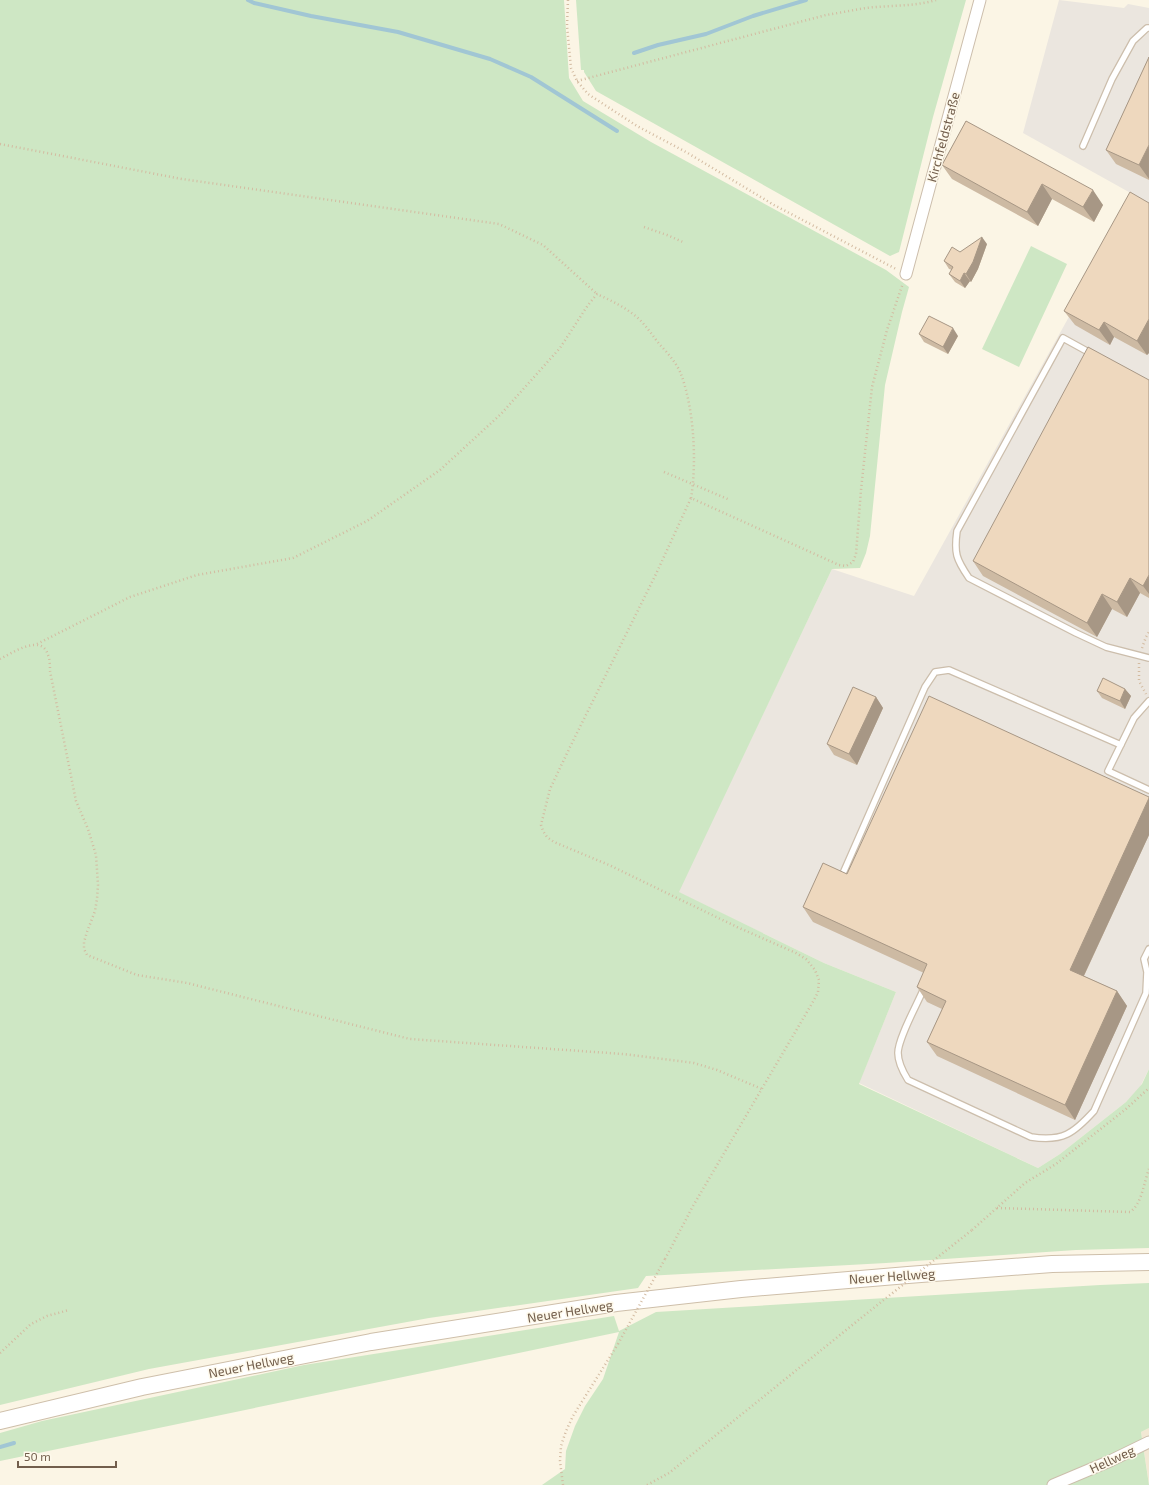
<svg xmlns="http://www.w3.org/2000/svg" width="1149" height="1485" viewBox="0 0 1149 1485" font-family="'Exo 2',sans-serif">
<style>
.residential{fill:#f2e8d4}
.industrial{fill:#ebe6df}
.green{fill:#cee7c4}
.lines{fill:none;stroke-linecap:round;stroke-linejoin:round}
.stream{stroke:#a1c6d4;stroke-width:4}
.lane-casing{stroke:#ccbeac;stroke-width:8}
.street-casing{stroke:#ccbeac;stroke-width:13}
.secondary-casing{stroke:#cebfaa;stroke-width:18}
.path{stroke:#d3bba1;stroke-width:2.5;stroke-dasharray:1 3;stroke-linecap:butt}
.lane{stroke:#fff;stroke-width:5.5}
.street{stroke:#fff;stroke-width:11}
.secondary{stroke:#fff;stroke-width:16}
.path-bridge{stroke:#d3bba1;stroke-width:2.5;stroke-dasharray:1 3;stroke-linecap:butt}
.wall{fill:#cdbaa3}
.shaded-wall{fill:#a79785}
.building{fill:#eed8be;stroke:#a79785}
.labels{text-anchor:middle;stroke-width:3;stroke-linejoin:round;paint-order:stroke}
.street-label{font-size:13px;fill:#725e4c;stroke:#fef9eb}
</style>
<rect width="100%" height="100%" fill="#fbf5e5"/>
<!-- residential -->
<path class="residential" d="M 1149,1428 L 1149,1484 L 1141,1432 Z"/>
<!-- industrial -->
<path class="industrial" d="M 1059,0 L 1124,8 L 1128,4 L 1149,8 L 1149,1069 L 1139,1089 L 1126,1102 L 1060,1154 L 1038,1168 L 859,1083 L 896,992 L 824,963 L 678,892 L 832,569 L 914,596 L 1136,196 L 1023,133 Z"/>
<!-- green -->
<path class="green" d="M 0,0 L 564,0 L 569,78 L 583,101 L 651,142 L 886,270 L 909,287 L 902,312 L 885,385 L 870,536 L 866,553 L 860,568 L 832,569 L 679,892 L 824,963 L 896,992 L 859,1084 L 1038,1168 L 1060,1154 L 1126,1102 L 1142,1084 L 1149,1069 L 1149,1248 L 1076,1250 L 886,1263 L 646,1276 L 638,1288 L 429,1318 L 149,1369 L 0,1405 Z
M 576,0 L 966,0 L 933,117 L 899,252 L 890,256 L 596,91 L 584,72 L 584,70 L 581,70 Z
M 1031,246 L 1067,264 L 1019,367 L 982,349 Z
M 1149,1283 L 1149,1428 L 1141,1432 L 1149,1485 L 542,1485 L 565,1469 L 566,1451 L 575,1426 L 585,1406 L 603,1379 L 619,1332 L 0,1461 L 0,1433 L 42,1421 L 304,1365 L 614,1316 L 619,1331 L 656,1312 L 1100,1285 Z"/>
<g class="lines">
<!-- stream -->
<path class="stream" d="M 248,0 L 254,3 L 311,16 L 398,32 L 490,59 L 531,77 L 617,131
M 634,53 L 658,45 L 706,34 L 753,16 L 806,0
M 0,1447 L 14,1443"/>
<!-- lane casing -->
<g class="lane-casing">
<path id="lane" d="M 1083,146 L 1112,79 L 1133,41 L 1147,28 L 1149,28
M 1092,354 L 1063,338 L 957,531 C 954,553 956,559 969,578 L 1076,633 L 1106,647 L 1149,658
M 1149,701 L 1134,718 L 1108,771 L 1149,790
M 844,871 L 925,687 L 935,672 L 949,670 L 1121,745
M 924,988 C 918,1003 898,1038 898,1053 C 898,1063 903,1072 908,1080 L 1031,1137 C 1063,1142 1074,1133 1094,1111 L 1146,993 L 1147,972 L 1144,959 L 1149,949"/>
</g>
<!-- street casing -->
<g class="street-casing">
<path id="street" d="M 906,274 L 980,0
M 1053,1485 L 1110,1461 L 1149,1442"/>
</g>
<!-- secondary casing -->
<g class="secondary-casing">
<path id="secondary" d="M 0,1421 L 142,1387 L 371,1342 L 616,1303 L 741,1289 L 908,1275 L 1052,1264 L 1149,1262"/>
</g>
<!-- path -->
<path class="path" d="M 568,0 L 567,26 L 571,68 L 577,81 L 588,94 L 637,126 L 686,152 L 774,205 L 896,269
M 577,81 L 826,15 C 839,13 853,10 866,8 C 889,5 913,7 936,0
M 0,144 L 182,179 L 499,224 L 543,245 L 597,294
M 644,227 L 667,235 L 683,242
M 664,472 L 730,500
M 37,644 L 130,597 L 197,575 L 293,558 L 367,521 L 440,470 L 501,414 L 560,348 L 588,305 L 597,294 C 612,301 627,308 639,319 C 647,327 653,336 660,345 C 668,353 677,364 681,374 C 694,409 697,462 691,498
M 1142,648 L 1146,637 L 1149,632
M 0,659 C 12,653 42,633 48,655 C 50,660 50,666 50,671 L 76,801 L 88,829 L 96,855 L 98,885 L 97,899 L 95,911 L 87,932 L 84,942 L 84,949 L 87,955 L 137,975 L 187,983 L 410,1039 L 623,1054 L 671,1060 L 694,1063 L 717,1070 L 762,1089
M 1139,663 L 1139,681 L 1146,694
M 997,1208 L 1130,1212 C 1142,1204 1144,1182 1149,1169
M 972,1230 L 1025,1183 L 1056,1164 L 1126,1109 L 1149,1088
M 665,1259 L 693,1206 L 814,1000 L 818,992 L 819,980 L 815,970 L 806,959 L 796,953 L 737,927 L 609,865 L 554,842 L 547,837 L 543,831 L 541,825 L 550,789 L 570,747 L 656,574 L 691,498 L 839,565 L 846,566 L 853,562 L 856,554 L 861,490 L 872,387 L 887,330 L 903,283
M 0,1353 L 31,1324 L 47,1316 L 69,1310
M 563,1485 L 560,1461 L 561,1446 L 566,1431 L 573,1416 L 618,1344
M 647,1485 L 669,1473 L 861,1318"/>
<!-- lane -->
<use href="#lane" class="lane"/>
<!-- street -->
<use href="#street" class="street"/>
<!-- secondary -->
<use href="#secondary" class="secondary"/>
<!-- path-bridge -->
<path class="path-bridge" d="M 861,1318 L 972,1230
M 618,1344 L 665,1259"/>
</g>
<!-- wall -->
<path class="wall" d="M 1149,57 L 1149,180 L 1116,164 L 1106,150 Z
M 966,121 L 1103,205 L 1094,222 L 1052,199 L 1038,226 L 952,179 L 942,165 Z
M 1149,203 L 1149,353 L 1147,355 L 1114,337 L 1110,345 L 1075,325 L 1064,311 Z
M 987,244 L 978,269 L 971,282 L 970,281 L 965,288 L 955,282 L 949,274 L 952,270 L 949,269 L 944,261 L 960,252 Z
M 919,334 L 958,336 L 948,354 L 924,342 Z
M 1149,380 L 1149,598 L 1140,593 L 1127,617 L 1112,609 L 1097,637 L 983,576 L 973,561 Z
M 1125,689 L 1131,696 L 1125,709 L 1102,698 L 1097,691 Z
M 876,697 L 883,708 L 857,765 L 834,755 L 827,744 Z
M 1149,797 L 1149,835 L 1084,976 L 1117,991 L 1127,1006 L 1075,1120 L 937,1056 L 927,1042 L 942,1009 L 927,1002 L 917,987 L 924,973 L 813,922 L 803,907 L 847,874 Z"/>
<!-- shaded-wall -->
<path class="shaded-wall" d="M 1149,145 L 1149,179 L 1139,165 Z
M 1042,184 L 1052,199 L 1038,226 L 1027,212 Z
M 1093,190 L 1103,205 L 1094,222 L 1083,207 Z
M 982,237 L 987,244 L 978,269 L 971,282 L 966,274 Z
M 964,273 L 970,281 L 965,288 L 960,281 Z
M 1149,319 L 1149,353 L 1147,355 L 1137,341 Z
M 1104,322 L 1114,337 L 1110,345 L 1099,330 Z
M 953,328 L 958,336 L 948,354 L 943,347 Z
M 1149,575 L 1149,594 L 1143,586 Z
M 1130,578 L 1140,593 L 1127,617 L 1117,602 Z
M 1102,594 L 1112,609 L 1097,637 L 1087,623 Z
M 1125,689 L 1131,696 L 1125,709 L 1120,701 Z
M 876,697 L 883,708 L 857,765 L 849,754 Z
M 1149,798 L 1149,835 L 1080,984 L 1070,970 Z
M 1117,991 L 1127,1006 L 1075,1120 L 1065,1105 Z"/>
<!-- building -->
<path class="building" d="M 1149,57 L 1149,145 L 1139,165 L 1106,150 Z
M 966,121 L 1093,190 L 1083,207 L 1042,184 L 1027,212 L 942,165 Z
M 1130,192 L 1149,203 L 1149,319 L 1137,341 L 1104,322 L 1099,330 L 1064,311 Z
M 982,237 L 973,262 L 966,274 L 964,273 L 960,281 L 949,274 L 953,267 L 944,261 L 952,247 L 960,252 Z
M 929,316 L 953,328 L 943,347 L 919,334 Z
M 1088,347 L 1149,380 L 1149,575 L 1143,586 L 1130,578 L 1117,602 L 1102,594 L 1087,623 L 973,561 Z
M 1103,678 L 1125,689 L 1120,701 L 1097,691 Z
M 853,687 L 876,697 L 849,754 L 827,744 Z
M 929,696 L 1149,797 L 1149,798 L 1070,970 L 1117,991 L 1065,1105 L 927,1042 L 946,1001 L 917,987 L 927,964 L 803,907 L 823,863 L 847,874 Z"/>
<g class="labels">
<!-- street labels -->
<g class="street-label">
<text transform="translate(943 137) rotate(-75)" y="5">Kirchfeldstraße</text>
<text transform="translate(892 1276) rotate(-4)" y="5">Neuer Hellweg</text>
<text transform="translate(570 1311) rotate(-9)" y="5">Neuer Hellweg</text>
<text transform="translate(251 1365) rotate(-11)" y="5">Neuer Hellweg</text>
<text transform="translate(1112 1459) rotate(-25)" y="5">Hellweg</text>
</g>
</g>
<!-- scale -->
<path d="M18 1461v6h98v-6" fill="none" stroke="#725e4c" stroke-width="2"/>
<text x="24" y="1461" font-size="12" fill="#725e4c" stroke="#fef9eb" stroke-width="3" paint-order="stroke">50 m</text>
</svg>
